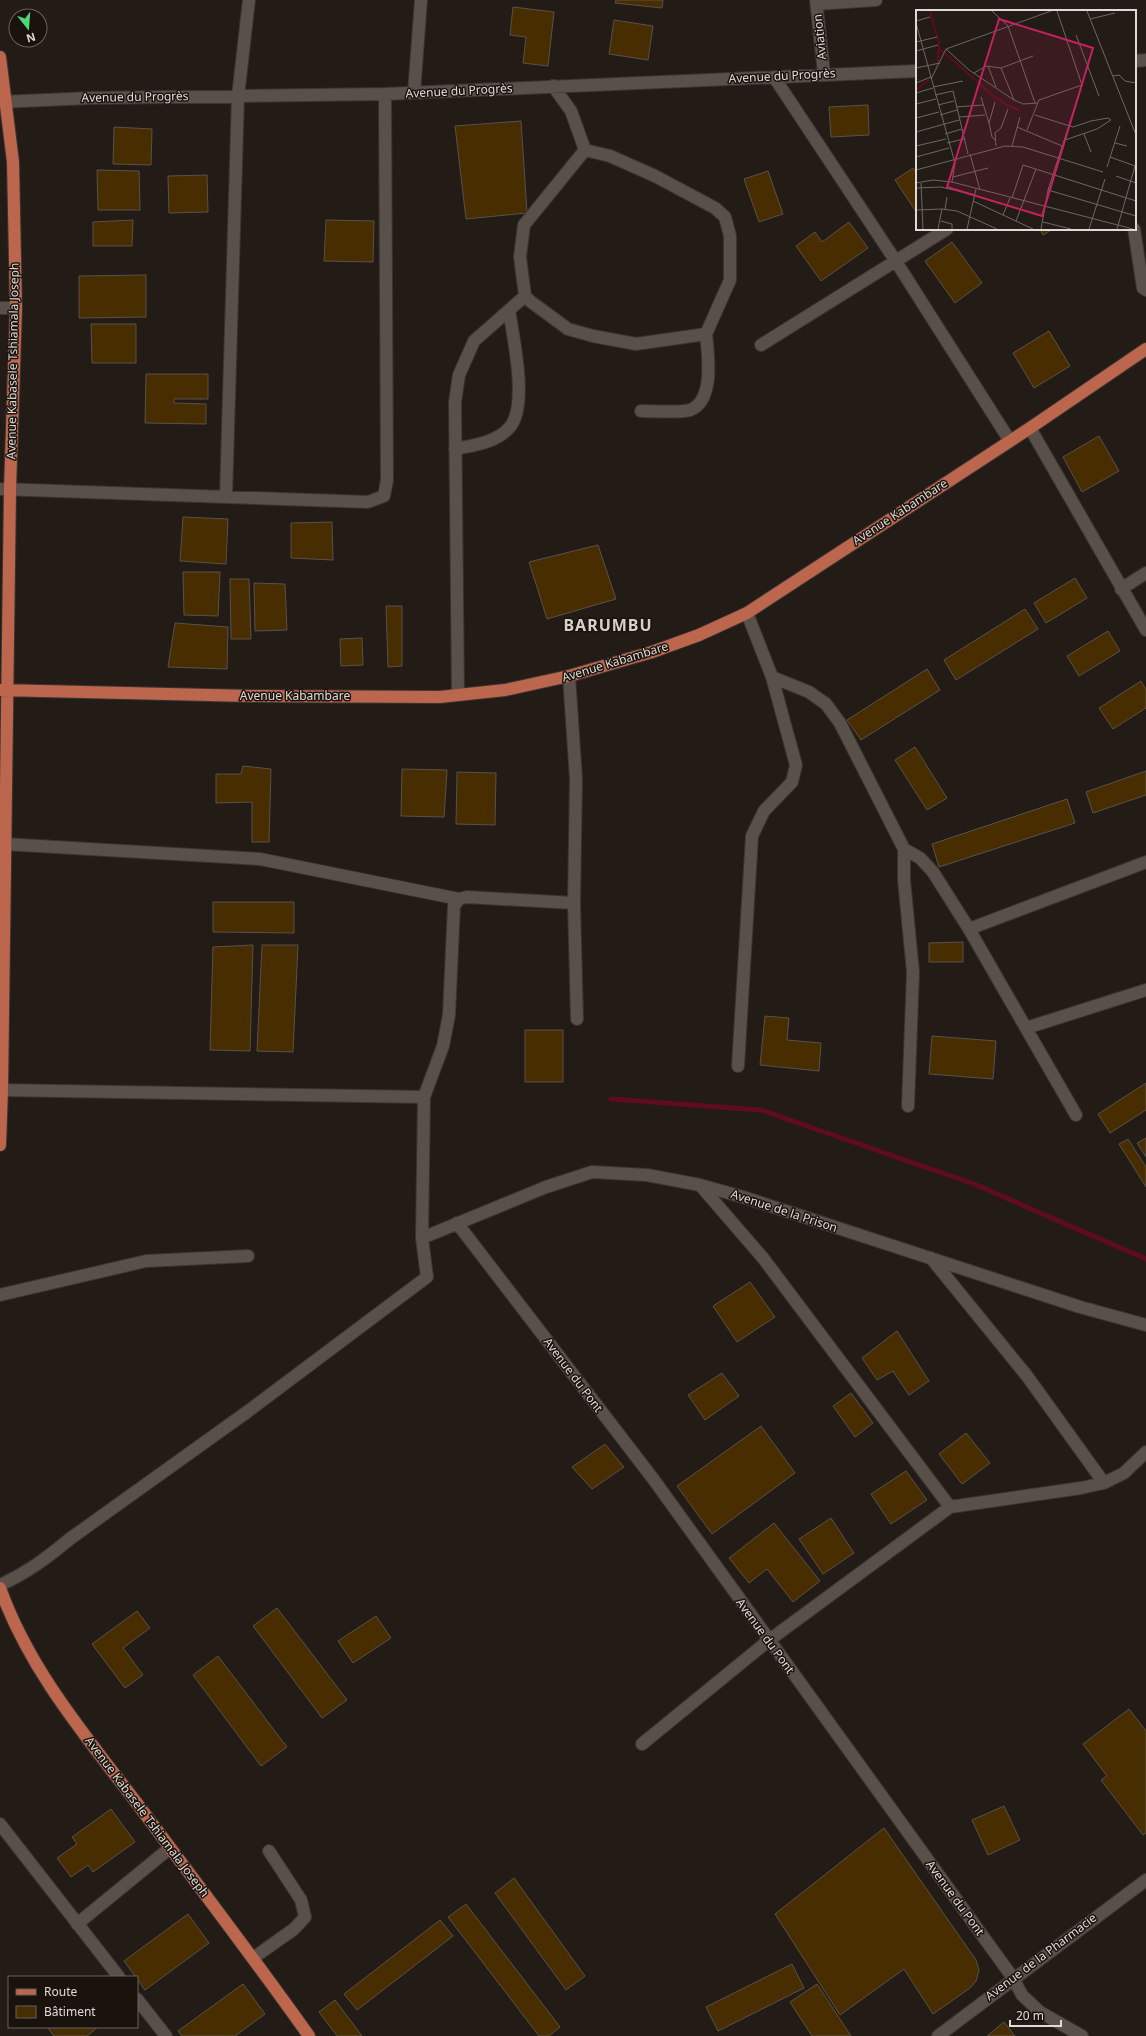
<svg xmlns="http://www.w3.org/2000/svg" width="1146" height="2036" viewBox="0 0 1146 2036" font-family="'Noto Sans',sans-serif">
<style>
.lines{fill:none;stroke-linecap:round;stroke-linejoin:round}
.stream{stroke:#5f0c1d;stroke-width:5}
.building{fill:#482d00;stroke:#59524a}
.minor-casing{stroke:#3b3532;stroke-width:14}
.major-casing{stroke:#3b3532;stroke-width:14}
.minor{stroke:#59504a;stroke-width:12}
.major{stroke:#bd664e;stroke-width:12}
.labels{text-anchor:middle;stroke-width:3;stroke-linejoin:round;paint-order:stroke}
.street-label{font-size:12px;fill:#e0dad7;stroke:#19120d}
.district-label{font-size:16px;font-weight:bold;letter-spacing:1px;fill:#dad0c9;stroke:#19120d}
.inset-river{fill:none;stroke:#5f0c1d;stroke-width:2}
.inset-road{fill:none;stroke:#6f6763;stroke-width:1}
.view{fill:#c42261;fill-opacity:0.15;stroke:#c42261;stroke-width:2}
.inset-edge{fill:none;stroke:#e0dad7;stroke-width:2}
</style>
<rect width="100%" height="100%" fill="#231b16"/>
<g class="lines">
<!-- stream -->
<path class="stream" d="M 611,1099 L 761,1110 L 974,1184 L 1146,1259"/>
</g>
<!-- building -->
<path class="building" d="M 616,0 L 663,0 L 662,8 L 615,3 Z
M 513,7 L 554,12 L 548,66 L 523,63 L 526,37 L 510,35 Z
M 614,20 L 653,26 L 648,60 L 609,54 Z
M 868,105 L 869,135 L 831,137 L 829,107 Z
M 521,121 L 527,213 L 466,219 L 455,126 Z
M 114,127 L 152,129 L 151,165 L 113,164 Z
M 913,168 L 917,174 L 917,213 L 895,180 Z
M 97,170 L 139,171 L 140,210 L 98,210 Z
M 768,171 L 783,214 L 759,222 L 744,179 Z
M 207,175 L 208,212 L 169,213 L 168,176 Z
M 133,220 L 132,246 L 93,246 L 93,222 Z
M 326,220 L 374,221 L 373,262 L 324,261 Z
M 849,222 L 868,248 L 821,281 L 796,246 L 815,232 L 822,242 Z
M 1040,229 L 1053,229 L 1043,235 Z
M 952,242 L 982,283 L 955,303 L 925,261 Z
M 146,275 L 146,317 L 79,318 L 79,276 Z
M 91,324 L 136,324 L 136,363 L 92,363 Z
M 1049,331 L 1070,366 L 1034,388 L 1013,353 Z
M 146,374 L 208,374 L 208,399 L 174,399 L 174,403 L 206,404 L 206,424 L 145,423 Z
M 1099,436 L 1119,471 L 1082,492 L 1063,457 Z
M 183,517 L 228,519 L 226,564 L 180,561 Z
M 332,522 L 333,560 L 291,558 L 291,523 Z
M 598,545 L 616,599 L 547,619 L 529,562 Z
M 183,572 L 220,572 L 218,616 L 184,615 Z
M 1075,578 L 1087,598 L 1046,623 L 1034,603 Z
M 230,579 L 249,579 L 251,639 L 231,639 Z
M 254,583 L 285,584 L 287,630 L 255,631 Z
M 386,606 L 402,606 L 402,666 L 388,667 Z
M 1025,609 L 1038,629 L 956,680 L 944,660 Z
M 175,623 L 228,627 L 227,669 L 168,667 Z
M 1108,631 L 1120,651 L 1079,676 L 1067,656 Z
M 362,638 L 363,665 L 341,666 L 340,639 Z
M 927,669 L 940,690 L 861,740 L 847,720 Z
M 1141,681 L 1146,690 L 1146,708 L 1113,729 L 1099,708 Z
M 915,747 L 947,798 L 927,810 L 895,760 Z
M 243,766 L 271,769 L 269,842 L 252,842 L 252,802 L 216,803 L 216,774 L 241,774 Z
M 402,769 L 447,770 L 444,817 L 401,816 Z
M 1146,771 L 1146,795 L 1093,813 L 1086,792 Z
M 457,772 L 496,773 L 495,825 L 456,824 Z
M 1067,799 L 1075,823 L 939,867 L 932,844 Z
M 213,902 L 294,902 L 294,933 L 213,932 Z
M 963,942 L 963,962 L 929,962 L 929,943 Z
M 253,945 L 250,1051 L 210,1050 L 213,947 Z
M 262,945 L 298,945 L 293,1052 L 257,1051 Z
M 765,1016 L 789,1018 L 787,1040 L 821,1043 L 819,1071 L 760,1065 Z
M 525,1030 L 563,1030 L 563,1082 L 525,1082 Z
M 932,1036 L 996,1041 L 993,1079 L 929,1074 Z
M 1146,1083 L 1146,1110 L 1110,1133 L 1098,1114 Z
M 1146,1138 L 1146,1157 L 1137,1143 Z
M 1128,1139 L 1146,1167 L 1146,1187 L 1119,1144 Z
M 750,1282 L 775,1317 L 737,1342 L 713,1306 Z
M 897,1331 L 929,1381 L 909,1395 L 893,1371 L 877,1380 L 862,1358 Z
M 722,1373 L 739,1396 L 705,1420 L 688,1395 Z
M 851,1393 L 873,1423 L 855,1437 L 833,1406 Z
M 761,1426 L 795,1473 L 712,1534 L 677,1486 Z
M 966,1433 L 990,1463 L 962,1484 L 939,1454 Z
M 605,1444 L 624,1467 L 592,1489 L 572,1467 Z
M 906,1471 L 927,1500 L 891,1524 L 871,1494 Z
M 831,1518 L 854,1553 L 823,1574 L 799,1539 Z
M 774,1523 L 820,1581 L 793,1602 L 767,1569 L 749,1583 L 729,1558 Z
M 277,1608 L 347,1700 L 322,1718 L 253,1626 Z
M 137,1611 L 150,1628 L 123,1648 L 143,1675 L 125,1688 L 92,1644 Z
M 376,1616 L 391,1638 L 353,1663 L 338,1641 Z
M 218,1656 L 287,1747 L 261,1766 L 193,1675 Z
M 1129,1709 L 1146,1731 L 1146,1833 L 1143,1835 L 1101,1780 L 1107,1776 L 1083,1744 Z
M 1004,1806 L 1020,1840 L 988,1855 L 972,1820 Z
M 111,1809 L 135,1842 L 93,1872 L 88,1865 L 71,1877 L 57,1858 L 77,1844 L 72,1837 Z
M 884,1828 L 976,1960 L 979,1970 L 976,1981 L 970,1988 L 933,2014 L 904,1969 L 840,2015 L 775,1914 Z
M 514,1878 L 585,1976 L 566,1990 L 495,1893 Z
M 466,1904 L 560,2027 L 549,2036 L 539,2036 L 448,1917 Z
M 188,1914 L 209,1943 L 145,1990 L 124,1961 Z
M 440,1920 L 453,1936 L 357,2010 L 344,1994 Z
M 792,1964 L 804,1988 L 718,2031 L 706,2007 Z
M 243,1984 L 265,2014 L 235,2036 L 182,2036 L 178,2031 Z
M 817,1984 L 851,2036 L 812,2036 L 790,2002 Z
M 335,2000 L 362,2036 L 337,2036 L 319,2012 Z
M 1004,2022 L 1015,2036 L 987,2036 Z
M 47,2027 L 98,2027 L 87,2036 L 54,2036 Z"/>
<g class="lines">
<!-- minor casing -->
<g class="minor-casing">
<path id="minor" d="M 816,0 L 824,74
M 817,4 L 876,0
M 1135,61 L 1146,60
M 774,77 L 895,260 L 1010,441
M 553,86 L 571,111 L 585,150
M 414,93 L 421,0
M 0,102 L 90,98 L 385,94 L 917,71
M 585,150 L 524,225 L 520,257 L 525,296 L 530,301 L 568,329 L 593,336 L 636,344 L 706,334 C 708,354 715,401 690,410 C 681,413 652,411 641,411
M 585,150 L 610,156 L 655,176 L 715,208 L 725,217 L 730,236 L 730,280 L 706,334
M 1134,229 L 1143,288 L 1146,290
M 0,308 L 16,308
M 761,345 L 947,229
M 1030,428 L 1146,630
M 455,449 C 474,445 495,443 509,428 C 529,407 513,337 509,310
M 0,489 L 368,502 L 384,496 L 387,480 L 385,94
M 226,496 L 238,96 L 249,0
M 1121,589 L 1146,573
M 569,676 L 576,779 L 574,903 L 577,1019
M 772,677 L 809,692 L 826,704 L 840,723 L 904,849 L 904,880 L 913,972 L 908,1106
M 458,695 L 455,402 L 459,375 L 474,341 L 525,296
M 4,844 L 260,859 L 459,899 L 467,897 L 574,903
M 904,849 L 920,858 L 933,872 L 969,929 L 1076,1115
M 969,929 L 1146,862
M 1026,1028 L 1146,990
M 738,1066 L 752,836 L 764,811 L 792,782 L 796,765 L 772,677 L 747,613
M 0,1090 L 424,1097
M 700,1185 L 763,1258 L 950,1507
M 457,1223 L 654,1480 L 1013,1978 L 1022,1995 L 1040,2012 L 1082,2036
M 422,1238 L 546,1187 L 592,1172 L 647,1175 L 700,1185 L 743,1197 L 1080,1307 L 1146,1325
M 931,1258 L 1027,1376 L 1104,1483
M 0,1295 L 146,1261 L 248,1256
M 0,1585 C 27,1573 48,1557 71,1538 L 247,1412 L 427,1277 L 422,1238 L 424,1097 L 443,1046 L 449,1015 L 454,906 L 459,899
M 642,1744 L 768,1641 L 950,1507 L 1081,1488 L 1104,1483 L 1124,1473 L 1146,1452
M 0,1824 L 119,1977
M 77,1924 L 170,1848
M 253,1958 L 294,1929 L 305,1917 L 301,1900 L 269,1851
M 137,1999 L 166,2036
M 938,2036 L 1146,1880"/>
</g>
<!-- major casing -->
<g class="major-casing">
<path id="major" d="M 0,57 L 13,162 L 16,308 L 10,489 L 2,1090 L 0,1145
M 0,690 L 251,696 L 440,697 L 458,695 L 505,690 L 569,676 L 652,652 L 699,635 L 747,613 L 1030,428 L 1146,349
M 0,1588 C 29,1669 84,1734 136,1802 C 194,1880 253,1957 309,2036"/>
</g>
<!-- minor -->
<use href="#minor" class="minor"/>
<!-- major -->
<use href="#major" class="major"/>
</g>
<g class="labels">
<!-- street labels -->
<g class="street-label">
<text transform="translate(820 37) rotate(-96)" y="4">Aviation</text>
<text transform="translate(782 76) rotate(-3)" y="4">Avenue du Progrès</text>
<text transform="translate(459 91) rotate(-3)" y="4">Avenue du Progrès</text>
<text transform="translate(135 97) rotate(-1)" y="4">Avenue du Progrès</text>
<text transform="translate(13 361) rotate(-89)" y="4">Avenue Kabasele Tshiamala Joseph</text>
<text transform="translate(900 512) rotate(-33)" y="4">Avenue Kabambare</text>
<text transform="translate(615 662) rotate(-17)" y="4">Avenue Kabambare</text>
<text x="295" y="700">Avenue Kabambare</text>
<text transform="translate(784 1211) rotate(18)" y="4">Avenue de la Prison</text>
<text transform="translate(573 1375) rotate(53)" y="4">Avenue du Pont</text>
<text transform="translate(765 1636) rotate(54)" y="4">Avenue du Pont</text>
<text transform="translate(147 1817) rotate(53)" y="4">Avenue Kabasele Tshiamala Joseph</text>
<text transform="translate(955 1898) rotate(54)" y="4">Avenue du Pont</text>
<text transform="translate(1041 1957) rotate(-37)" y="4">Avenue de la Pharmacie</text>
</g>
<!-- district labels -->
<g class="district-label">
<text x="608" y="631">BARUMBU</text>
</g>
</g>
<!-- overview -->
<g transform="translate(916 10)">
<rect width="220" height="220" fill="#231b16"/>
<path class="inset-river" d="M 14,1 L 23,33 L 22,53M 24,39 L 75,84 L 91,95 L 103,100M 0,80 L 13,70"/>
<path class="inset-road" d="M 76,1 L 92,16 L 119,93M 171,1 L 220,125M 174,9 L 199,3M 0,11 L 14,7M 0,13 L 39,153 L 36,172M 160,25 L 183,86M 0,32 L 21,27M 30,39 L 53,60 L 98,90 L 107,94 L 122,93M 0,41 L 22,35M 72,56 L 80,77M 0,58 L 24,53M 85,58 L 98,90M 58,63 L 70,56 L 85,58 L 117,46M 197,66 L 203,65 L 209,71 L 220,73M 15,69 L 30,39 L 135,1M 0,73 L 15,67M 17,77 L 47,71M 0,83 L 17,78M 19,85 L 37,81 L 52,144M 65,87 L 73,113M 79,92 L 73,113 L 76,127 L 79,130M 0,94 L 20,89M 22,95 L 38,91M 40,97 L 67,95M 24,105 L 41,100M 119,105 L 157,117 L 175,111 L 192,108 L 195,110 L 181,119 L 149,130M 43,107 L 69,105M 0,108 L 23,102M 101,117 L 146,136M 111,120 L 123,90 L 166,75M 0,122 L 43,110M 29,124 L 46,119M 168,124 L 175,142M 31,133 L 48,129M 199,133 L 211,136M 0,136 L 30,129M 80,136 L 79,123 L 85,118 L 92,99M 96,136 L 104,107M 54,144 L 64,180M 0,147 L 33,138M 194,147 L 219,156 L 201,219M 191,157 L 204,116M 0,160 L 89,136 L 107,137 L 187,162M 200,166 L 220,173M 37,167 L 72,158M 0,173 L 17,170 L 36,172 L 217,219M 5,173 L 7,219M 0,178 L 25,177 L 59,185M 132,180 L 220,206M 96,188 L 107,155 L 220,191M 57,191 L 117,219M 29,199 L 31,187M 0,200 L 26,199 L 41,201 L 81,219M 87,205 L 94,188M 25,211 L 36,214 L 36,219M 100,211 L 120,159M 127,212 L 155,219M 22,219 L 26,199M 51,219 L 60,179M 125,219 L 132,180 L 166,75 L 141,1M 173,219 L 189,169"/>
<path class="view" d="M 83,9 L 177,38 L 126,206 L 31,177 Z"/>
<rect width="220" height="220" class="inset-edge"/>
</g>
<!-- legend -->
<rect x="8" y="1976" width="130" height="52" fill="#19120d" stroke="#69625e"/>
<rect x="16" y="1989" width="20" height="6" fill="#bd664e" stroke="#69625e"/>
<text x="44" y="1996" font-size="12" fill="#e0dad7">Route</text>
<rect x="16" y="2006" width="20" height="12" fill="#482d00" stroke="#69625e"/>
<text x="44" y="2016" font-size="12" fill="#e0dad7">Bâtiment</text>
<!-- north arrow -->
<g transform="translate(28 28) rotate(163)"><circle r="19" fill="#19120d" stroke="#69625e"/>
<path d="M0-3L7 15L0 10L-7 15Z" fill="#4fd675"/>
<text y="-6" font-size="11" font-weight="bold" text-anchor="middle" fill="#e0dad7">N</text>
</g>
<!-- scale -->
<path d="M1010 2020v6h51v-6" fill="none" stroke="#e0dad7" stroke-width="2"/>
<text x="1016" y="2020" font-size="12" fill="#e0dad7" stroke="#19120d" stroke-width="3" paint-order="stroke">20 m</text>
</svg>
